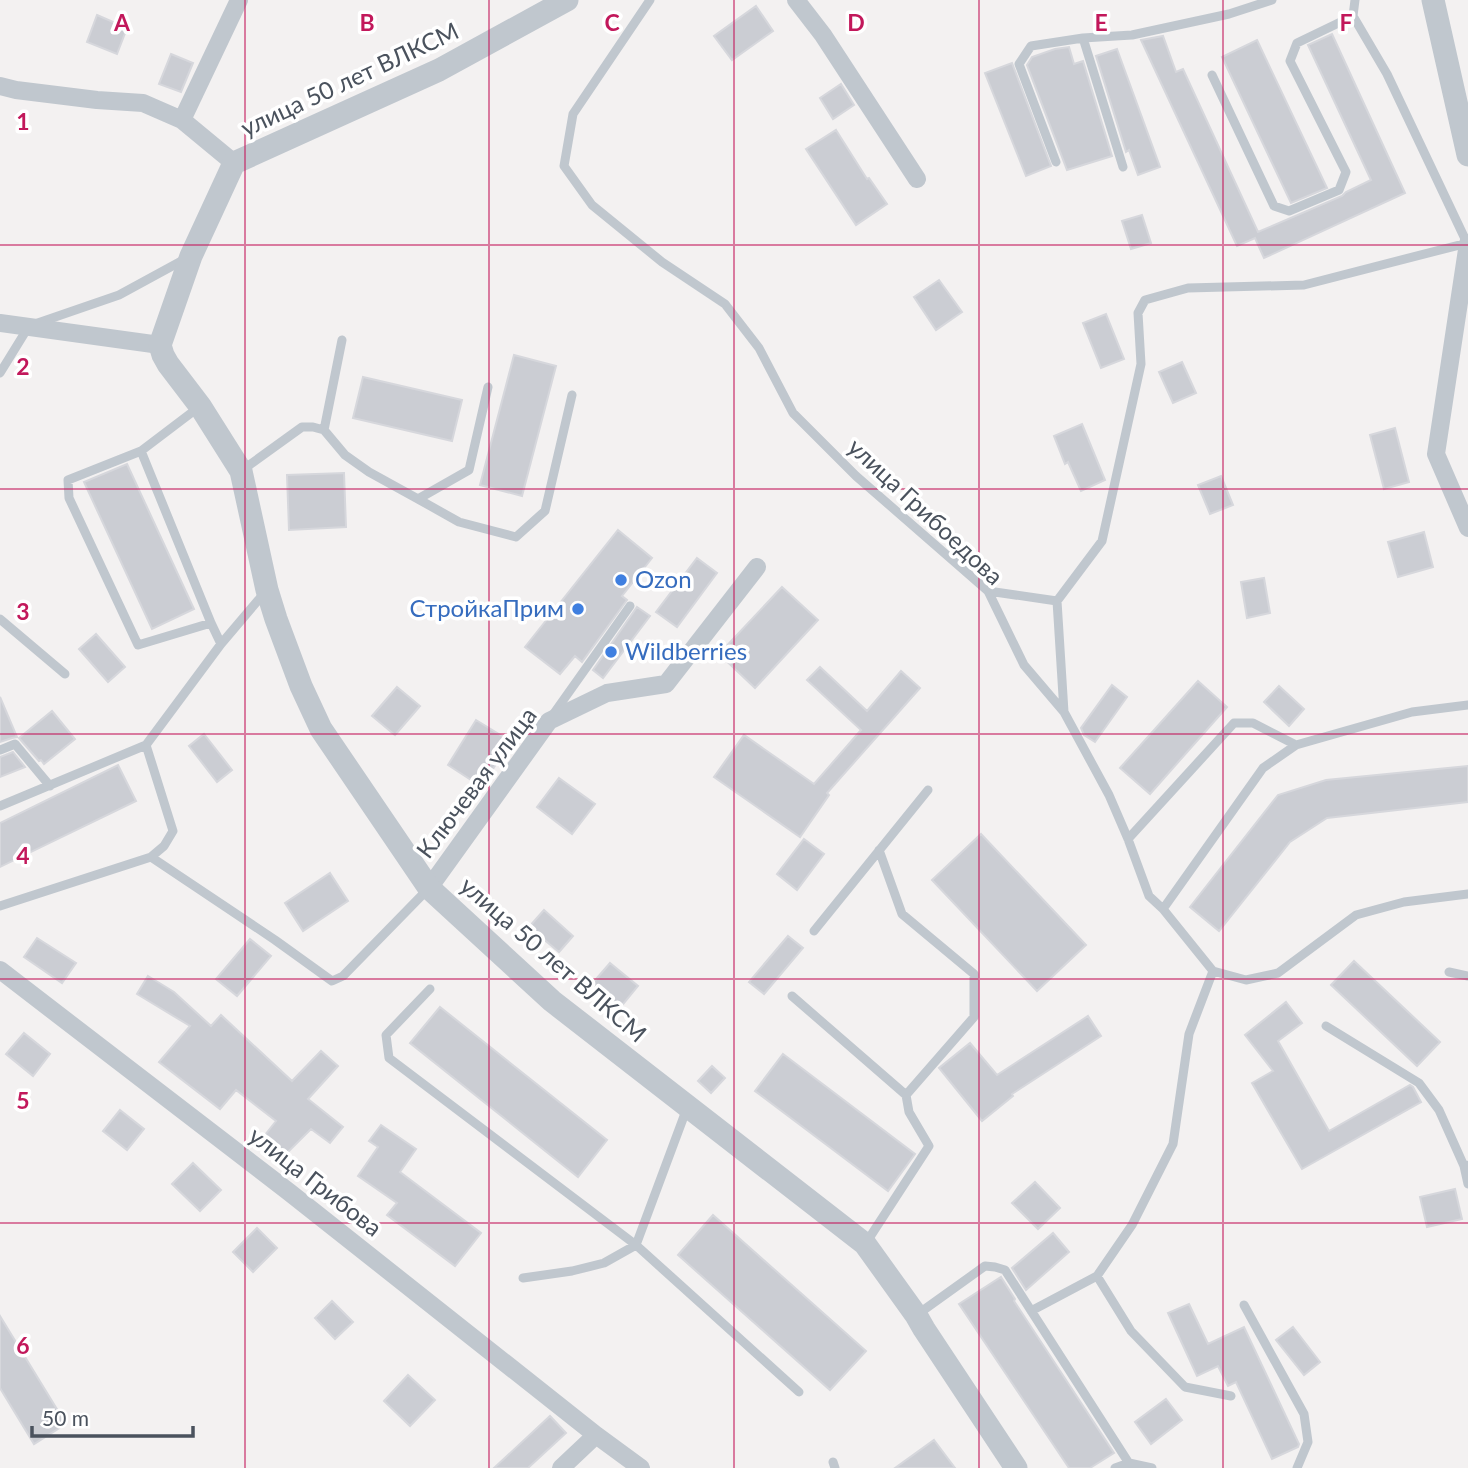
<svg xmlns="http://www.w3.org/2000/svg" width="1468" height="1468" viewBox="0 0 1468 1468" font-family="Lato,sans-serif">
<style>
.building{fill:#cbcdd3;stroke:#d6d7dc;stroke-width:2}
.lines{fill:none;stroke-linecap:round;stroke-linejoin:round}
.service{stroke:#c0c7ce;stroke-width:9}
.minor{stroke:#c0c7ce;stroke-width:18}
.tertiary{stroke:#c0c7ce;stroke-width:23}
.grid{fill:none;stroke:#c2185b;stroke-width:2;stroke-opacity:0.55}
.shop-dot{fill:#3f7fe0;stroke:#fff;stroke-width:2.5}
.labels{text-anchor:middle;stroke-width:7;stroke-linejoin:round;paint-order:stroke}
.street-label{font-size:24px;fill:#4a525d;stroke:#fff}
.shop-label{font-size:24px;fill:#366cbe;stroke:#fff;text-anchor:start}
.grid-label{font-size:23px;text-anchor:middle;font-weight:bold;fill:#c2185b;stroke:#fff;stroke-width:7;stroke-linejoin:round;paint-order:stroke}
</style>
<rect width="100%" height="100%" fill="#f3f1f1"/>
<!-- building -->
<path class="building" d="M 756,6 L 773,31 L 732,60 L 714,36 Z
M 97,15 L 127,28 L 117,54 L 87,42 Z
M 1332,34 L 1405,193 L 1264,258 L 1255,238 L 1237,246 L 1141,40 L 1163,36 L 1176,72 L 1183,69 L 1258,232 L 1342,196 L 1346,192 L 1371,180 L 1308,45 Z
M 1257,40 L 1327,188 L 1291,203 L 1222,57 Z
M 1069,47 L 1074,64 L 1083,61 L 1112,156 L 1067,170 L 1027,65 L 1032,57 L 1055,49 Z
M 1117,49 L 1160,167 L 1138,175 L 1129,150 L 1126,152 L 1096,56 Z
M 171,54 L 193,63 L 181,92 L 159,84 Z
M 1012,63 L 1051,166 L 1026,176 L 985,73 Z
M 841,84 L 854,105 L 833,119 L 820,98 Z
M 836,130 L 867,179 L 869,178 L 887,204 L 856,225 L 806,149 Z
M 1142,215 L 1151,243 L 1131,249 L 1122,221 Z
M 939,280 L 962,312 L 936,330 L 914,297 Z
M 1106,314 L 1124,359 L 1101,368 L 1083,323 Z
M 514,355 L 556,366 L 522,496 L 480,485 Z
M 1182,362 L 1196,393 L 1173,403 L 1159,372 Z
M 363,377 L 462,400 L 452,441 L 353,418 Z
M 1082,424 L 1105,480 L 1081,491 L 1068,462 L 1065,464 L 1054,436 Z
M 1395,428 L 1409,482 L 1384,489 L 1370,435 Z
M 127,464 L 194,609 L 152,629 L 84,482 Z
M 344,473 L 346,527 L 289,530 L 287,475 Z
M 1221,476 L 1233,505 L 1210,514 L 1198,485 Z
M 618,530 L 652,558 L 622,596 L 627,600 L 582,662 L 575,656 L 560,674 L 525,647 Z
M 1424,532 L 1433,567 L 1398,577 L 1388,542 Z
M 697,558 L 717,573 L 677,627 L 656,612 Z
M 1264,578 L 1270,613 L 1247,618 L 1241,582 Z
M 782,587 L 818,620 L 755,688 L 719,654 Z
M 637,607 L 650,616 L 603,678 L 593,670 Z
M 96,634 L 125,667 L 108,682 L 79,649 Z
M 820,667 L 867,711 L 901,671 L 920,688 L 827,793 L 829,795 L 800,837 L 714,777 L 744,735 L 814,784 L 861,730 L 807,680 Z
M 1198,681 L 1227,707 L 1150,794 L 1120,768 Z
M 1112,685 L 1127,697 L 1095,742 L 1084,735 L 1081,728 Z
M 1279,686 L 1304,709 L 1289,726 L 1264,702 Z
M 397,687 L 420,706 L 395,735 L 372,716 Z
M 0,697 L 17,737 L 12,738 L 0,742 Z
M 52,711 L 75,739 L 44,764 L 41,760 L 39,761 L 19,738 Z
M 476,720 L 510,741 L 482,787 L 448,765 Z
M 204,734 L 232,770 L 217,782 L 189,746 Z
M 13,752 L 25,767 L 0,777 L 0,757 Z
M 118,765 L 136,801 L 0,867 L 0,823 Z
M 1468,766 L 1468,802 L 1327,818 L 1290,842 L 1219,931 L 1190,907 L 1278,795 L 1326,780 Z
M 559,778 L 595,804 L 572,834 L 537,807 Z
M 981,834 L 1086,945 L 1037,991 L 932,880 Z
M 804,839 L 824,854 L 797,890 L 777,874 Z
M 330,873 L 348,901 L 303,931 L 285,903 Z
M 544,910 L 573,936 L 559,952 L 529,927 Z
M 788,936 L 803,948 L 764,994 L 749,982 Z
M 37,938 L 76,963 L 62,983 L 24,957 Z
M 250,939 L 271,956 L 237,996 L 216,979 Z
M 1354,961 L 1440,1042 L 1417,1066 L 1331,985 Z
M 610,963 L 638,986 L 619,1009 L 591,985 Z
M 148,976 L 174,992 L 211,1026 L 221,1015 L 292,1081 L 321,1051 L 338,1066 L 308,1099 L 343,1127 L 330,1143 L 311,1129 L 283,1157 L 261,1140 L 276,1121 L 236,1090 L 220,1109 L 159,1062 L 190,1026 L 137,994 Z
M 1286,1002 L 1302,1023 L 1278,1041 L 1329,1131 L 1410,1085 L 1413,1087 L 1421,1102 L 1302,1169 L 1252,1083 L 1273,1071 L 1245,1035 Z
M 440,1007 L 607,1140 L 578,1177 L 410,1043 Z
M 1088,1016 L 1101,1036 L 1012,1094 L 1013,1096 L 982,1121 L 939,1068 L 970,1043 L 997,1075 Z
M 24,1033 L 50,1054 L 33,1076 L 6,1054 Z
M 783,1054 L 915,1154 L 888,1191 L 755,1091 Z
M 712,1066 L 725,1078 L 711,1093 L 698,1081 Z
M 120,1110 L 144,1129 L 127,1150 L 103,1131 Z
M 381,1125 L 416,1149 L 400,1172 L 481,1233 L 455,1266 L 387,1215 L 397,1203 L 358,1176 L 378,1147 L 369,1141 Z
M 193,1163 L 221,1190 L 200,1211 L 172,1184 Z
M 1035,1182 L 1060,1208 L 1038,1229 L 1012,1203 Z
M 1455,1189 L 1462,1219 L 1427,1227 L 1420,1197 Z
M 713,1215 L 866,1351 L 830,1390 L 678,1255 Z
M 257,1228 L 277,1248 L 253,1272 L 233,1252 Z
M 1053,1233 L 1069,1252 L 1026,1290 L 1012,1268 Z
M 1001,1277 L 1015,1299 L 1014,1301 L 1114,1453 L 1090,1468 L 1069,1468 L 959,1304 Z
M 332,1301 L 353,1322 L 335,1339 L 315,1318 Z
M 1189,1304 L 1208,1344 L 1244,1327 L 1299,1444 L 1298,1447 L 1272,1459 L 1236,1382 L 1228,1386 L 1218,1366 L 1197,1376 L 1168,1313 Z
M 0,1316 L 66,1424 L 34,1444 L 0,1388 Z
M 1293,1327 L 1320,1362 L 1304,1375 L 1276,1340 Z
M 408,1375 L 435,1400 L 410,1426 L 384,1401 Z
M 1166,1399 L 1182,1420 L 1151,1444 L 1135,1422 Z
M 550,1416 L 566,1433 L 528,1468 L 494,1468 Z
M 934,1440 L 955,1468 L 895,1468 Z"/>
<g class="lines">
<!-- service -->
<path class="service" d="M 650,0 L 573,114 L 564,166 L 592,205 L 662,262 L 725,304 L 759,348 L 793,413 L 856,476 L 988,591 L 1024,665 L 1064,712 L 1109,795 L 1128,839 L 1149,896 L 1163,909 L 1213,971 L 1246,980 L 1278,973 L 1356,915 L 1404,902 L 1468,894
M 1083,38 L 1123,167
M 1212,75 L 1274,206 L 1289,211 L 1339,190 L 1346,172 L 1290,61 L 1297,43 L 1353,16
M 1056,162 L 1019,64 L 1031,46 L 1083,38 L 1132,35 L 1229,14 L 1272,0
M 0,373 L 29,326 L 119,295 L 187,258
M 199,407 L 141,451 L 68,480 L 69,498 L 138,645 L 211,623
M 324,430 L 342,340
M 141,451 L 211,623 L 221,644
M 241,471 L 302,427 L 313,427 L 324,430 L 345,455 L 369,472 L 418,499 L 469,470 L 488,387
M 418,499 L 459,522 L 516,537 L 545,511 L 572,395
M 988,591 L 1057,601
M 0,619 L 65,674
M 1064,712 L 1057,601 L 1102,541 L 1141,364 L 1138,313 L 1145,300 L 1188,288 L 1304,285 L 1467,243 L 1387,74 L 1353,16 L 1355,0
M 552,716 L 630,606
M 0,750 L 15,744 L 50,786
M 0,806 L 146,745 L 221,644 L 266,591
M 1128,839 L 1234,723 L 1253,723 L 1296,745
M 151,857 L 275,940 L 332,981 L 343,976 L 428,889
M 0,906 L 151,857 L 164,846 L 173,831 L 146,745
M 1163,909 L 1263,768 L 1296,745 L 1412,712 L 1468,705
M 814,931 L 928,790
M 1449,972 L 1468,976
M 430,989 L 386,1035 L 389,1058 L 636,1245 L 799,1392
M 792,996 L 906,1095
M 1326,1026 L 1419,1083 L 1439,1110 L 1464,1166
M 1466,1165 L 1464,1166 L 1468,1184
M 866,1243 L 929,1146 L 909,1112 L 906,1095 L 974,1017 L 974,974 L 902,914 L 879,850
M 1097,1276 L 1131,1331 L 1185,1387 L 1231,1396
M 523,1278 L 572,1271 L 604,1263 L 636,1245 L 687,1108
M 1244,1305 L 1304,1414 L 1308,1442 L 1297,1468
M 1031,1311 L 1097,1276 L 1132,1225 L 1173,1144 L 1189,1034 L 1213,971
M 918,1314 L 985,1266 L 995,1267 L 1005,1270 L 1132,1468
M 833,1462 L 835,1468
M 1115,1468 L 1129,1463 L 1152,1468"/>
<!-- minor -->
<path class="minor" d="M 796,0 L 823,35 L 917,179
M 0,86 L 16,90 L 97,100 L 143,103 L 182,120 L 234,163
M 182,120 L 239,0
M 1468,243 L 1436,454 L 1468,528
M 0,323 L 160,345
M 429,888 L 549,721 L 607,693 L 666,684 L 757,567
M 0,970 L 289,1192 L 596,1435
M 561,1468 L 596,1435 L 641,1468"/>
<!-- tertiary -->
<path class="tertiary" d="M 567,0 L 439,70 L 234,163 L 191,256 L 160,345 L 163,355 L 168,364 L 200,406 L 241,471 L 267,590 L 276,619 L 301,686 L 321,729 L 429,888 L 552,1001 L 865,1244 L 916,1315 L 924,1329 L 1016,1468
M 1433,0 L 1468,155"/>
</g>
<!-- grid -->
<path class="grid" d="M 245,0 L 245,1468M 489,0 L 489,1468M 734,0 L 734,1468M 979,0 L 979,1468M 1223,0 L 1223,1468M 0,245 L 1468,245M 0,489 L 1468,489M 0,734 L 1468,734M 0,979 L 1468,979M 0,1223 L 1468,1223"/>
<!-- markers -->
<g class="shop-dot">
<circle cx="621" cy="580" r="7"/>
<circle cx="578" cy="609" r="7"/>
<circle cx="611" cy="652" r="7"/>
</g>
<g class="labels">
<!-- street labels -->
<g class="street-label">
<text transform="translate(350 80) rotate(-25)" y="8">улица 50 лет ВЛКСМ</text>
<text transform="translate(925 512) rotate(43)" y="8">улица Грибоедова</text>
<text transform="translate(477 783) rotate(-53)" y="8">Ключевая улица</text>
<text transform="translate(553 960) rotate(41)" y="8">улица 50 лет ВЛКСМ</text>
<text transform="translate(315 1182) rotate(38)" y="8">улица Грибова</text>
</g>
<!-- shop labels -->
<g class="shop-label">
<text x="635" y="588">Ozon</text>
<text x="564" y="617" text-anchor="end">СтройкаПрим</text>
<text x="625" y="660">Wildberries</text>
</g>
</g>
<g class="grid-label">
<text x="122" y="31">A</text>
<text x="367" y="31">B</text>
<text x="612" y="31">C</text>
<text x="856" y="31">D</text>
<text x="1101" y="31">E</text>
<text x="1346" y="31">F</text>
<text x="23" y="130">1</text>
<text x="23" y="375">2</text>
<text x="23" y="620">3</text>
<text x="23" y="864">4</text>
<text x="23" y="1109">5</text>
<text x="23" y="1354">6</text>
</g>
<!-- scale -->
<path d="M32 1426v10h161v-10" fill="none" stroke="#4a525d" stroke-width="3.5"/>
<text x="42" y="1426" font-size="21" fill="#4a525d" stroke="#ffffff" stroke-width="5" paint-order="stroke">50 m</text>
</svg>
